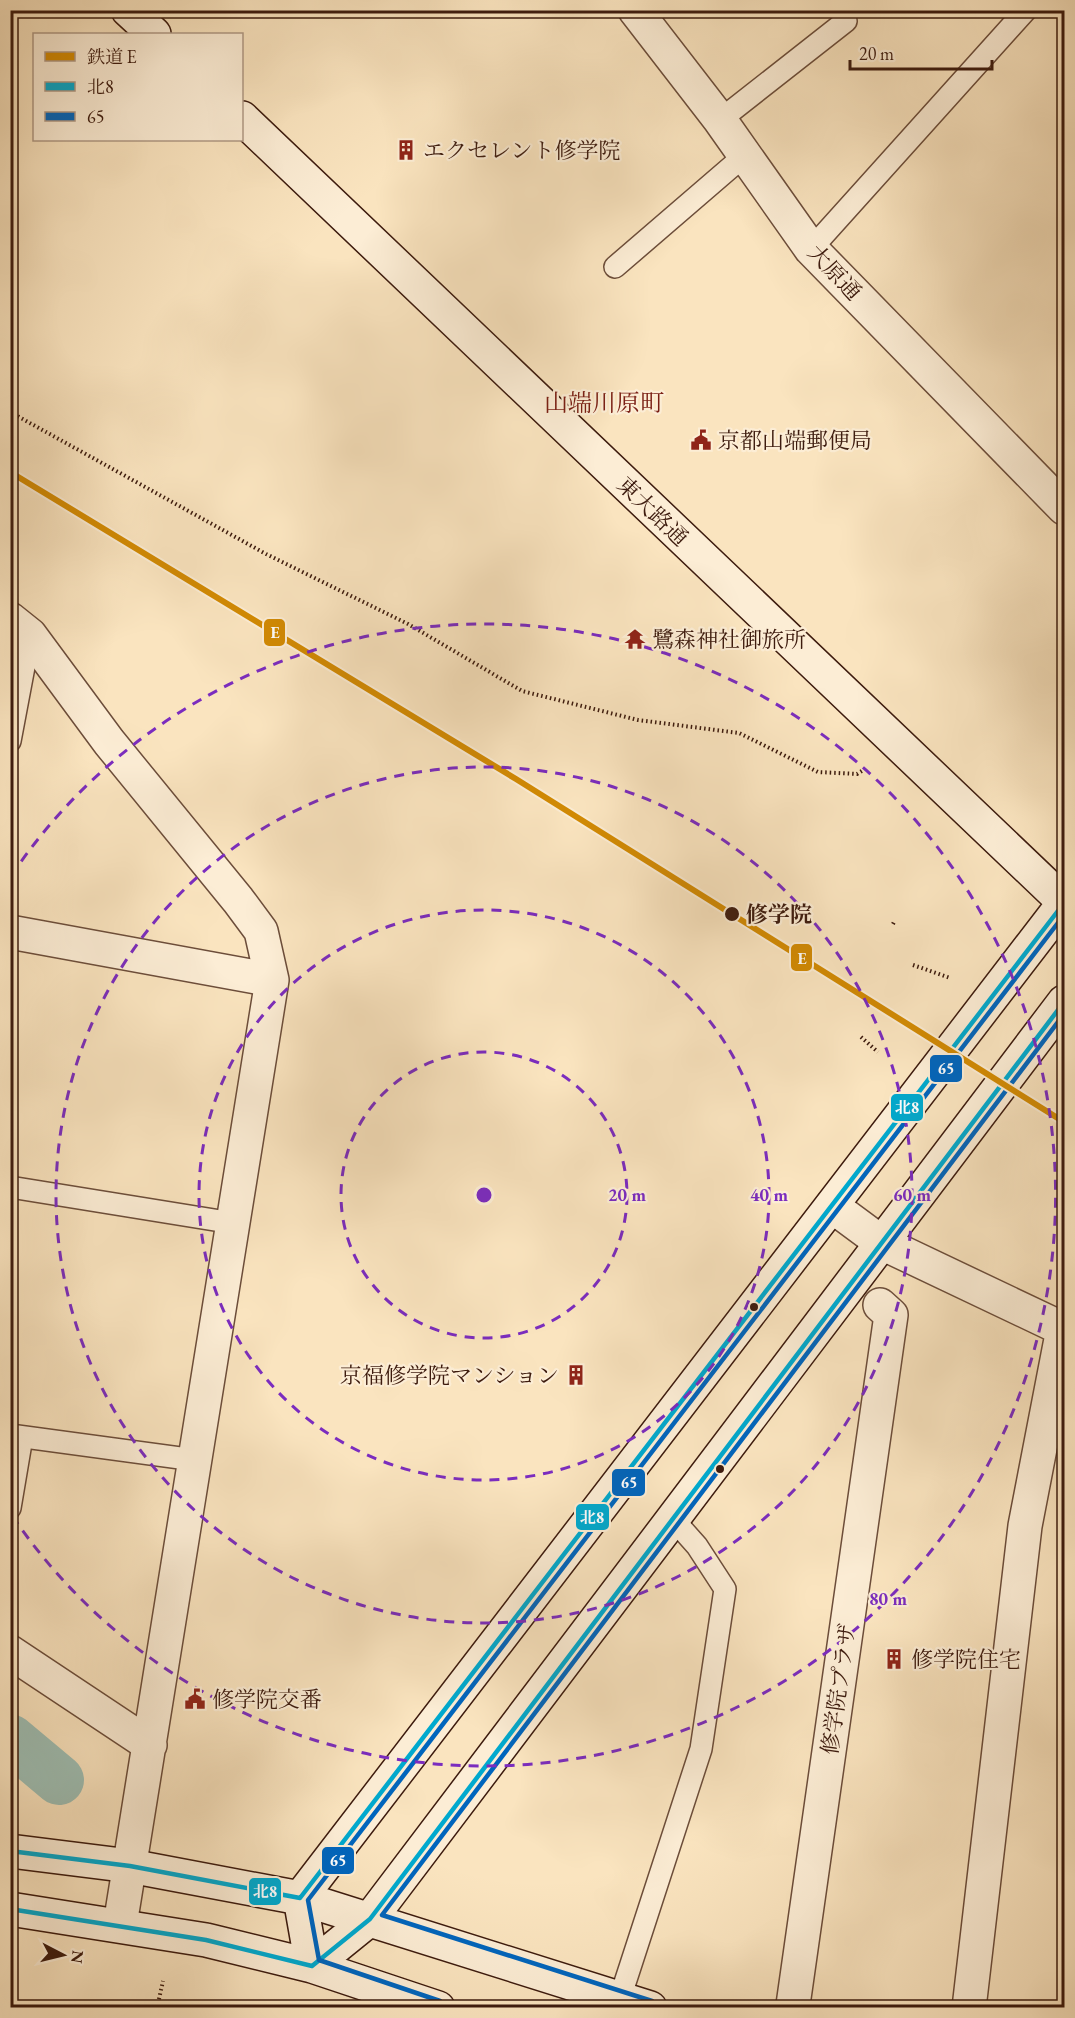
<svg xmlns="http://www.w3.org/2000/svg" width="1075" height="2018" viewBox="0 0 1075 2018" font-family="'EB Garamond','Noto Serif JP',serif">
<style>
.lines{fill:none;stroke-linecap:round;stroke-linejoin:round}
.canal{stroke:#9ebeb3;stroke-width:50}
.lane-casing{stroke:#6c4d3a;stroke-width:24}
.street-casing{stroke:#6c4d3a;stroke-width:36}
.secondary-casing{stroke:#3d1b0e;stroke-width:36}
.path{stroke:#3d1b0e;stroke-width:4;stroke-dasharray:1.5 3;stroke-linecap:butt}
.lane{stroke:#fcedd5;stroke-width:21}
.street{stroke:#fcedd5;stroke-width:33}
.secondary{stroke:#fcedd5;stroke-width:33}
.bus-1-casing{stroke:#fcedd5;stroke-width:9}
.bus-2-casing{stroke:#fcedd5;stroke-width:9}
.bus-1{stroke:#00a9ce;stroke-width:4.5}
.bus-2{stroke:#0065bd;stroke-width:4.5}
.rail-1-casing{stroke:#fcedd5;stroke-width:10}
.rail-1{stroke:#d28a03;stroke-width:6}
.ring{fill:none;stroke:#7b2cbf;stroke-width:3;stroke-dasharray:10 8}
.stop-dot{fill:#3d1b0e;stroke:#fcedd5;stroke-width:2}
.labels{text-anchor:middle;stroke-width:4.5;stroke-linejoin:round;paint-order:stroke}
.poi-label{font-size:22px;fill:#3d1b0e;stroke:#fcedd5;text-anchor:start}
.street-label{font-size:22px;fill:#3d1b0e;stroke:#fcedd5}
.stop-label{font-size:22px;font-weight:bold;fill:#3d1b0e;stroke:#fcedd5;text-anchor:start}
.neighbourhood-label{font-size:24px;fill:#7a1f14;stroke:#fcedd5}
.centre{fill:#7b2cbf;stroke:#fcedd5;stroke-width:3}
.ring-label{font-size:18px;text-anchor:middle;font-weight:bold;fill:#7b2cbf;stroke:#fcedd5;stroke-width:4.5;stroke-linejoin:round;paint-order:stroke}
.line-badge{stroke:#fcedd5;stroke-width:2}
.badge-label{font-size:16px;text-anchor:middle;font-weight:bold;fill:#fff}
</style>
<rect width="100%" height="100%" fill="#fae4bf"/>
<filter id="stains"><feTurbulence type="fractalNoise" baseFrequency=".00333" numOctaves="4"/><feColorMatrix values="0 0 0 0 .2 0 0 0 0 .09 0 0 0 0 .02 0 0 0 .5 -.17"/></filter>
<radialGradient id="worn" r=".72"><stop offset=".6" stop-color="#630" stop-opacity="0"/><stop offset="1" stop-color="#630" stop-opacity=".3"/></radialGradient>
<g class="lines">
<!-- canal -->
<path class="canal" d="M 10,1739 L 59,1780"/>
<!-- lane casing -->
<g class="lane-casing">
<path id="lane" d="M 720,120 L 846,21
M 811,249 L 1026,10
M 615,267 L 745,155
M 10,741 L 30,635
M 10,1187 L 233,1223
M 10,1435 L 195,1460
M 10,1508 L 22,1437
M 620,1998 L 701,1749 L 725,1589 L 697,1546 L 673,1519"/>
</g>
<!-- street casing -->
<g class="street-casing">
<path id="street" d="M 635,10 L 720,120 L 811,249 L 1064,508
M 10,619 L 30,635 L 109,742 L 238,900 L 261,931 L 272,980 L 120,1925
M 10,932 L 272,980
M 832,1206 L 882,1243 L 1063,1329 L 1025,1526 L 969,2008
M 10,1652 L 150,1745
M 793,2005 L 891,1315 L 880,1305"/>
</g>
<!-- secondary casing -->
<g class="secondary-casing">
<path id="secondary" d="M 128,10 L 154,34
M 242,118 L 1064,902
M 10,1851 L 130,1866 L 300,1898 L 650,2008
M 10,1909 L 206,1940 L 312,1966 L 438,2008
M 312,1966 L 300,1898 L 1064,903
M 312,1966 L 370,1919 L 1064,1002"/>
</g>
<!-- path -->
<path class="path" d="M 10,412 L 266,554 L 408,624 L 522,691 L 638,720 L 739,733 L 818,772 L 857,774 L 865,769
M 893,924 L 894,922
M 913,965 L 950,978
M 861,1037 L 878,1052
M 157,2008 L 163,1981"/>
<!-- lane -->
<use href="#lane" class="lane"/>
<!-- street -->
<use href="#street" class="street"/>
<!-- secondary -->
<use href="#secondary" class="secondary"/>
<!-- bus-1 casing -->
<g class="bus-1-casing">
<path id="bus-1" d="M 10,1851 L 130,1866 L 300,1898 L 1064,903
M 10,1909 L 206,1940 L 312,1966 L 370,1919 L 1064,1002"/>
</g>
<!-- bus-2 casing -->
<g class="bus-2-casing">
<path id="bus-2" d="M 440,2001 L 319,1960 L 308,1900 L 1064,915
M 652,2001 L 382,1915 L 1064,1014"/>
</g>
<!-- bus-1 -->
<use href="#bus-1" class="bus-1"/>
<!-- bus-2 -->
<use href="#bus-2" class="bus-2"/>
<!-- rail-1 casing -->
<g class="rail-1-casing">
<path id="rail-1" d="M 10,472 L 516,779 L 1064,1122"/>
</g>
<!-- rail-1 -->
<use href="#rail-1" class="rail-1"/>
</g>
<!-- distance rings -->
<g class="ring">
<circle cx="484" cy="1195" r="143"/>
<circle cx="484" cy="1195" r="285"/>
<circle cx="484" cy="1195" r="428"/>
<path d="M11 876A571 571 0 1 1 11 1514"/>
</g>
<!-- icons -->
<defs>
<g id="building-bare" transform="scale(1.62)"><path d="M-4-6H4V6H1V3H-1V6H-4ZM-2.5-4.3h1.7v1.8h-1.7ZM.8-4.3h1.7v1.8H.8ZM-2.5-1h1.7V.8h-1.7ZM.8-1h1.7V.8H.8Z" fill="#8f2418" stroke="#fcedd5" stroke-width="2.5" paint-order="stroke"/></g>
<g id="civic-bare" transform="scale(1.62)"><path d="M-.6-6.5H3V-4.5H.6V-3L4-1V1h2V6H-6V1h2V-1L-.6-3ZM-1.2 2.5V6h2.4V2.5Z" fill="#8f2418" stroke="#fcedd5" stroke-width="2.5" paint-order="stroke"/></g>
<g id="temple-bare" transform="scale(1.62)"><path d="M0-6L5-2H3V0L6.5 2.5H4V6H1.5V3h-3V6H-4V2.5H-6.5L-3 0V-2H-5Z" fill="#8f2418" stroke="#fcedd5" stroke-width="2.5" paint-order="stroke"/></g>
</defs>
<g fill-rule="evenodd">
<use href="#building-bare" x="406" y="150"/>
<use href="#civic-bare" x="701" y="440"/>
<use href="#temple-bare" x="635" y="639"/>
<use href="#building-bare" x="576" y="1375"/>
<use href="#building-bare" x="894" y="1659"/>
<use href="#civic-bare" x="195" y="1699"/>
</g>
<!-- markers -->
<g class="stop-dot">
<circle cx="732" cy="914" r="8"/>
<circle cx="754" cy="1307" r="5"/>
<circle cx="720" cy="1469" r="5"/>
</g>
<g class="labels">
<!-- poi labels -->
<g class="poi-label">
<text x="423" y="158">エクセレント修学院</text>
<text x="718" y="448">京都山端郵便局</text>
<text x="652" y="647">鷺森神社御旅所</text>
<text x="559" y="1383" text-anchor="end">京福修学院マンション</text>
<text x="911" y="1667">修学院住宅</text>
<text x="212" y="1707">修学院交番</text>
</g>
<!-- street labels -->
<g class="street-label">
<text transform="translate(835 272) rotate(47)" y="8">大原通</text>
<text transform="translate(653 511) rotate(44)" y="8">東大路通</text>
<text transform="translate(838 1689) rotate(-82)" y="8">修学院プラザ</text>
</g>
<!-- stop labels -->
<g class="stop-label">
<text x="746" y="922">修学院</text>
</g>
<!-- neighbourhood labels -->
<g class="neighbourhood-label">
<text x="604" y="411">山端川原町</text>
</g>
</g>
<circle cx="484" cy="1195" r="9" class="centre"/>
<g class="ring-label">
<text x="627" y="1201">20 m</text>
<text x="769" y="1201">40 m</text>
<text x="912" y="1201">60 m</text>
<text x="888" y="1605">80 m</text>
</g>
<g class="line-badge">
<rect x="263" y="618" width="23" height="29" rx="6" fill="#d28a03"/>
<rect x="790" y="943" width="23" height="29" rx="6" fill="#d28a03"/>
<rect x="929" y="1054" width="34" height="29" rx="6" fill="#0065bd"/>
<rect x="890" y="1093" width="34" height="29" rx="6" fill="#00a9ce"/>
<rect x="611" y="1468" width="35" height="29" rx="6" fill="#0065bd"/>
<rect x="575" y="1503" width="35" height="28" rx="6" fill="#00a9ce"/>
<rect x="321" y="1846" width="34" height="29" rx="6" fill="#0065bd"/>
<rect x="248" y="1877" width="34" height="29" rx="6" fill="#00a9ce"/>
</g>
<g class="badge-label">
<text x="275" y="638">E</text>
<text x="802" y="964">E</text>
<text x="946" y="1074">65</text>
<text x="907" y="1113">北8</text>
<text x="629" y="1488">65</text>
<text x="592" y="1523">北8</text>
<text x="338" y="1866">65</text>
<text x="265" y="1897">北8</text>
</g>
<!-- margin -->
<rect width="1075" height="2018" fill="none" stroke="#fae4bf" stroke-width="36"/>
<rect x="12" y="12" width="1051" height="1994" fill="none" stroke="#3d1b0e" stroke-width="3"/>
<rect x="18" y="18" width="1039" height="1982" fill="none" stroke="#3d1b0e" stroke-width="1.5"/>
<!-- legend -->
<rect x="33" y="33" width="210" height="108" fill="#fcedd5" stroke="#b09985" stroke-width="1.5"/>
<rect x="45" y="52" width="30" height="9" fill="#d28a03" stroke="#b09985" stroke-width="1.5"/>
<text x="87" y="63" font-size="18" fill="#3d1b0e">鉄道 E</text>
<rect x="45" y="82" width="30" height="9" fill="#00a9ce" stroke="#b09985" stroke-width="1.5"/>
<text x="87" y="93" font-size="18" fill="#3d1b0e">北8</text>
<rect x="45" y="112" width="30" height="9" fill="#0065bd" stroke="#b09985" stroke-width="1.5"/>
<text x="87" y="123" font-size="18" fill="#3d1b0e">65</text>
<!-- north arrow -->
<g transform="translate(63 1955) rotate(97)" stroke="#fcedd5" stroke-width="4.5" paint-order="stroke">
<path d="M0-4.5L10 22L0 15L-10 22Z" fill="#3d1b0e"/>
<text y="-9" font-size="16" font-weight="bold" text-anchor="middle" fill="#3d1b0e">N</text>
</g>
<!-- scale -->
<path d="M850 60v9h142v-9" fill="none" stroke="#3d1b0e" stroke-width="3"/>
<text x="859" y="60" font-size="18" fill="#3d1b0e" stroke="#fcedd5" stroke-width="4.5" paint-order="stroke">20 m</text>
<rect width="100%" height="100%" filter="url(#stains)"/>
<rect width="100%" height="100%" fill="url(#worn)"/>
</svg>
